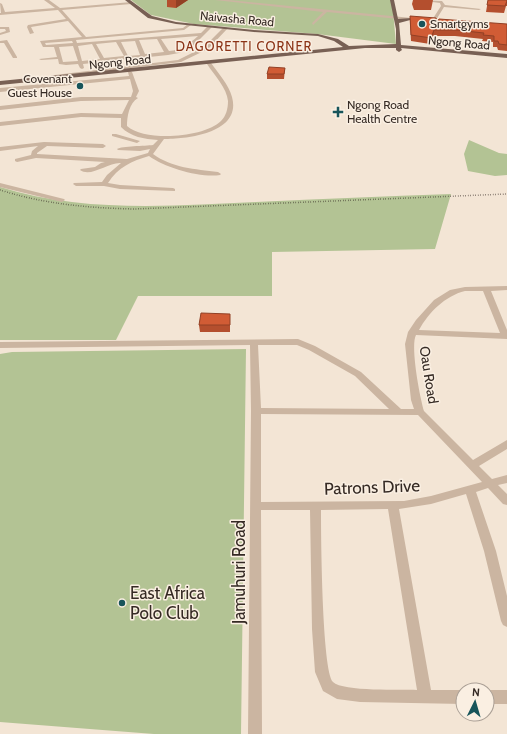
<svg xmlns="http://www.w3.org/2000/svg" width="507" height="734" viewBox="0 0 507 734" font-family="Cabin,sans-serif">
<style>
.green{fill:#b3c394}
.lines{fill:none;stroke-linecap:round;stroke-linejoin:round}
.minor{fill:#cbb5a1;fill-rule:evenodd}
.major{fill:#786054;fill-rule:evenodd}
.rail{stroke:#352a24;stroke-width:1.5;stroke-dasharray:0.5 2;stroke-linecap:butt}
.wall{fill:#b44f2e}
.shaded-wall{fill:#924025}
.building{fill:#d15c35;stroke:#924025}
.poi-dot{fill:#17545a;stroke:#faefe2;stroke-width:1.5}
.labels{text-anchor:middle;stroke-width:3;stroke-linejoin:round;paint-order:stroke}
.far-street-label{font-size:12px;fill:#352a24;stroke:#faefe2}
.far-poi-label{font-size:12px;fill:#352a24;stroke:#faefe2;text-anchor:start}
.far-quarter-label{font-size:13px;letter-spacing:1px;fill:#8b3316;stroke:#faefe2}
.street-label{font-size:14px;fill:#352a24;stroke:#faefe2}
.near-street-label{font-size:17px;fill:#352a24;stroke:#faefe2}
.near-poi-label{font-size:17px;fill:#352a24;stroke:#faefe2;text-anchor:start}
</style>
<rect width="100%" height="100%" fill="#f3e5d5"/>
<!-- green -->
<path class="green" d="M 131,0 L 392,0 L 396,44 L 317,34 L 194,24 L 151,15 Z
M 469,140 L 499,153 L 507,154 L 507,175 L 495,176 L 468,171 L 464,154 Z
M 0,187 C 82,213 171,206 256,202 C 321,199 386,196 451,194 L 435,249 L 272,252 L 272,296 L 138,296 L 116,340 L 0,340 Z
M 246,349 L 241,734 L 154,734 L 0,722 L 0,354 L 12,352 Z"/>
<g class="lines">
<!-- minor -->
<path class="minor" d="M 44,0 L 49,0 L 60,8 L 132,2 L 131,4 L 62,10 L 86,37 L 183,28 L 188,24 L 191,25 L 184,30 L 76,40 L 77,43 L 201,33 L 208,26 L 212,27 L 192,47 L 179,53 L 168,55 L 83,64 L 84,68 L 82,69 L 80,68 L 78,64 L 66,65 L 59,64 L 58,59 L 41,60 L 39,59 L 57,57 L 54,47 L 43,47 L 40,41 L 82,37 L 68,21 L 31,27 L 34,33 L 30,34 L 27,27 L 28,25 L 66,19 L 58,10 L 0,15 L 0,13 L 1,13 L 0,3 L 2,4 L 5,12 L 55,8 ZM 198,36 C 189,44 182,50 169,51 L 161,39 ZM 157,39 L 164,52 L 145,54 L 139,40 ZM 72,41 L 73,43 L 46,45 L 45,43 ZM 135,41 L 140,55 L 128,56 L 121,42 ZM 116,42 L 124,56 L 104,58 L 96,44 ZM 92,44 L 100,59 L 82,61 L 78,46 ZM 73,46 L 78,61 L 63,62 L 59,47 Z
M 215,0 L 229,0 L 432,20 L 441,6 L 440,3 L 417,0 L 442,1 L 445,5 L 481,9 L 479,10 L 444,7 L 436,20 L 451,22 L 450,24 L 327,12 L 313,25 L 312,23 L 323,12 Z
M 0,27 L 9,27 L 10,32 L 0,35 L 0,33 L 6,31 L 5,29 L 0,29 Z
M 224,27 L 228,28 L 208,49 L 181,62 L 55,77 L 53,76 L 55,75 L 178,60 L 204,47 Z
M 7,40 L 17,57 L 17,58 L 13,58 L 4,43 L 0,43 L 0,41 Z
M 207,63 L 211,63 C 218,73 229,85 232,97 C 242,133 187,139 164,139 L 153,154 C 172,168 195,169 218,172 L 221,174 L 220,175 C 201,178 165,168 149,156 C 132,161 118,167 108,183 L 120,185 L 173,188 L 175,189 L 175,191 L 120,189 L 104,186 L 76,186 L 73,184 L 74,183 L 102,182 L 107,175 L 121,163 C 108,162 91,178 80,170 L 81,169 L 95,167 L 101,163 L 105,162 L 36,158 L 17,162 L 15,161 L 15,159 L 31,155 L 32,151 L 38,146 L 0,151 L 0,147 L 44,142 L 103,144 L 106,146 L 103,148 L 47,146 L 37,153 L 37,154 L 127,159 L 148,153 L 150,149 L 140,151 L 118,150 L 117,149 C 122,146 145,146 153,145 L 158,140 C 144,139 131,137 121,127 L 121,118 L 81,117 L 0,126 L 0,122 L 81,113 L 122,114 L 129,100 L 81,101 L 0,110 L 0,106 L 81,97 L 131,97 L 133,91 L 130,79 L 0,92 L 0,88 L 129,76 L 128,72 L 130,71 L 132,72 L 139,91 L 136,97 L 138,98 C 129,103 127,117 127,126 C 145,142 203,138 221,121 C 226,116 228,109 228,101 C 227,88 214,75 207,64 Z
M 112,134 L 116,134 L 140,141 L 137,143 L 112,136 Z
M 0,183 L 64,199 L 65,200 L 62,202 L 0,187 Z
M 507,286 L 507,290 L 491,291 L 507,330 L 507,339 L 416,335 C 410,346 420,398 424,411 L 473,460 L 507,440 L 507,449 L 479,466 L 492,479 L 507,475 L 507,483 L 498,485 L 507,494 L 507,505 L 503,504 L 488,488 L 476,492 L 496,551 L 507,596 L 507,627 L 503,625 L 501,621 L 484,551 L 466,494 L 431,504 L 399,509 L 431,690 L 463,690 L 463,704 L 360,702 L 337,699 L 323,691 L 315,672 L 312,629 L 310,510 L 261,510 L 262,734 L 248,734 L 251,411 L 250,345 L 0,348 L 0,342 L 298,339 L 315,346 L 361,372 L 401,409 L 414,409 L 411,400 L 405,344 L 408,332 L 416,320 L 434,300 L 450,290 L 465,287 ZM 465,291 L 483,291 L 500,333 L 419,330 C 429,312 445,296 465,291 ZM 258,345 L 297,345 L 309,350 L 355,376 L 389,409 L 261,408 ZM 261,414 L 418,415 L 482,482 L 431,496 L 404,501 L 261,502 ZM 388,509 L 417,690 C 402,689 343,692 333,682 C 322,670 321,535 321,510 Z
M 487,690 L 507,690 L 507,704 L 487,704 Z"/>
<!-- major -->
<path class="major" d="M 125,0 L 130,0 L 152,16 L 176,22 L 254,30 L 318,34 L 338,39 L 349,46 L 396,44 L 396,29 L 390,0 L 394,0 L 398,19 L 412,18 L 414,19 L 399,23 L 401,45 L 507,54 L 507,58 L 401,48 L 402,50 L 399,52 L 396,50 L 396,48 L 365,48 L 0,85 L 0,81 L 343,47 L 334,41 L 318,36 L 254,32 L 176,24 L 148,18 Z"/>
<!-- rail -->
<path class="rail" d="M 0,190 C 44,204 88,208 134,209 L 507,194"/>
</g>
<!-- wall -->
<path class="wall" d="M 167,0 L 188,0 L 176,8 L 167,7 Z
M 413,0 L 433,0 L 431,10 L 414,10 L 412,4 Z
M 488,0 L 507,0 L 507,6 L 506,6 L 504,13 L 486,12 Z
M 410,16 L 437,22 L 507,24 L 507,51 L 498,50 L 497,47 L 493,47 L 493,42 L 482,41 L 483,39 L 455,36 L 433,36 L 430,44 L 411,41 L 410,22 Z
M 285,68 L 284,79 L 267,79 L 267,74 Z
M 230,314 L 230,332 L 200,332 L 199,325 Z"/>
<!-- shaded-wall -->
<path class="shaded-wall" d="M 176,0 L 188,0 L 176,8 Z
M 434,30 L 433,36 L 430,44 L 431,38 Z"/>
<!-- building -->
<path class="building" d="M 488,0 L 507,0 L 507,1 L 505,6 L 487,5 Z
M 410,16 L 436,18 L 437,22 L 439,19 L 507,24 L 507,45 L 499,44 L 498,41 L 494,41 L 494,36 L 483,35 L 484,33 L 456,30 L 434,30 L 431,38 L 411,35 Z
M 269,67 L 285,68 L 284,74 L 267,74 Z
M 201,313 L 230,314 L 230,325 L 199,325 Z"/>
<!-- markers -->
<g class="poi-dot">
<circle cx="422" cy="24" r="4"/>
<circle cx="80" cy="86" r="4"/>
<path d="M336 106h4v4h4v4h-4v4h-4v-4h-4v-4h4z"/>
<circle cx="122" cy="603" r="4"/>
</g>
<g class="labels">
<!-- far-street labels -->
<g class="far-street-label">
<text transform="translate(237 19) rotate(5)" y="4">Naivasha Road</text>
<text transform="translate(459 43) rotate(5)" y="4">Ngong Road</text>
<text transform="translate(120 62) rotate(-6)" y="4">Ngong Road</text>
</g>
<!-- far-poi labels -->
<g class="far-poi-label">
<text x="430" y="28">Smartgyms</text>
<text x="72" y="83" text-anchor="end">Covenant<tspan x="72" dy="14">Guest House</tspan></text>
<text x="347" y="109">Ngong Road<tspan x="347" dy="14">Health Centre</tspan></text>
</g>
<!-- far-quarter labels -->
<g class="far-quarter-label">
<text x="244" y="51">DAGORETTI CORNER</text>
</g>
<!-- street labels -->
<g class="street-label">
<text transform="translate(429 375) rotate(81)" y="5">Oau Road</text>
</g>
<!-- near-street labels -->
<g class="near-street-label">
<text transform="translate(372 487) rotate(-2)" y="6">Patrons Drive</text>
<text transform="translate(239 572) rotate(-90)" y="6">Jamuhuri Road</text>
</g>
<!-- near-poi labels -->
<g class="near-poi-label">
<text x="130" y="599">East Africa<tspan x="130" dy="20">Polo Club</tspan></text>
</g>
</g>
<!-- north arrow -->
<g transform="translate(475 702) rotate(5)"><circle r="19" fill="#faefe2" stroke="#aba096"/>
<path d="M0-3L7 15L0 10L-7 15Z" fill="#17545a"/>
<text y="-6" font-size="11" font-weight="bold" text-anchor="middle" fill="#352a24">N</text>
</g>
</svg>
